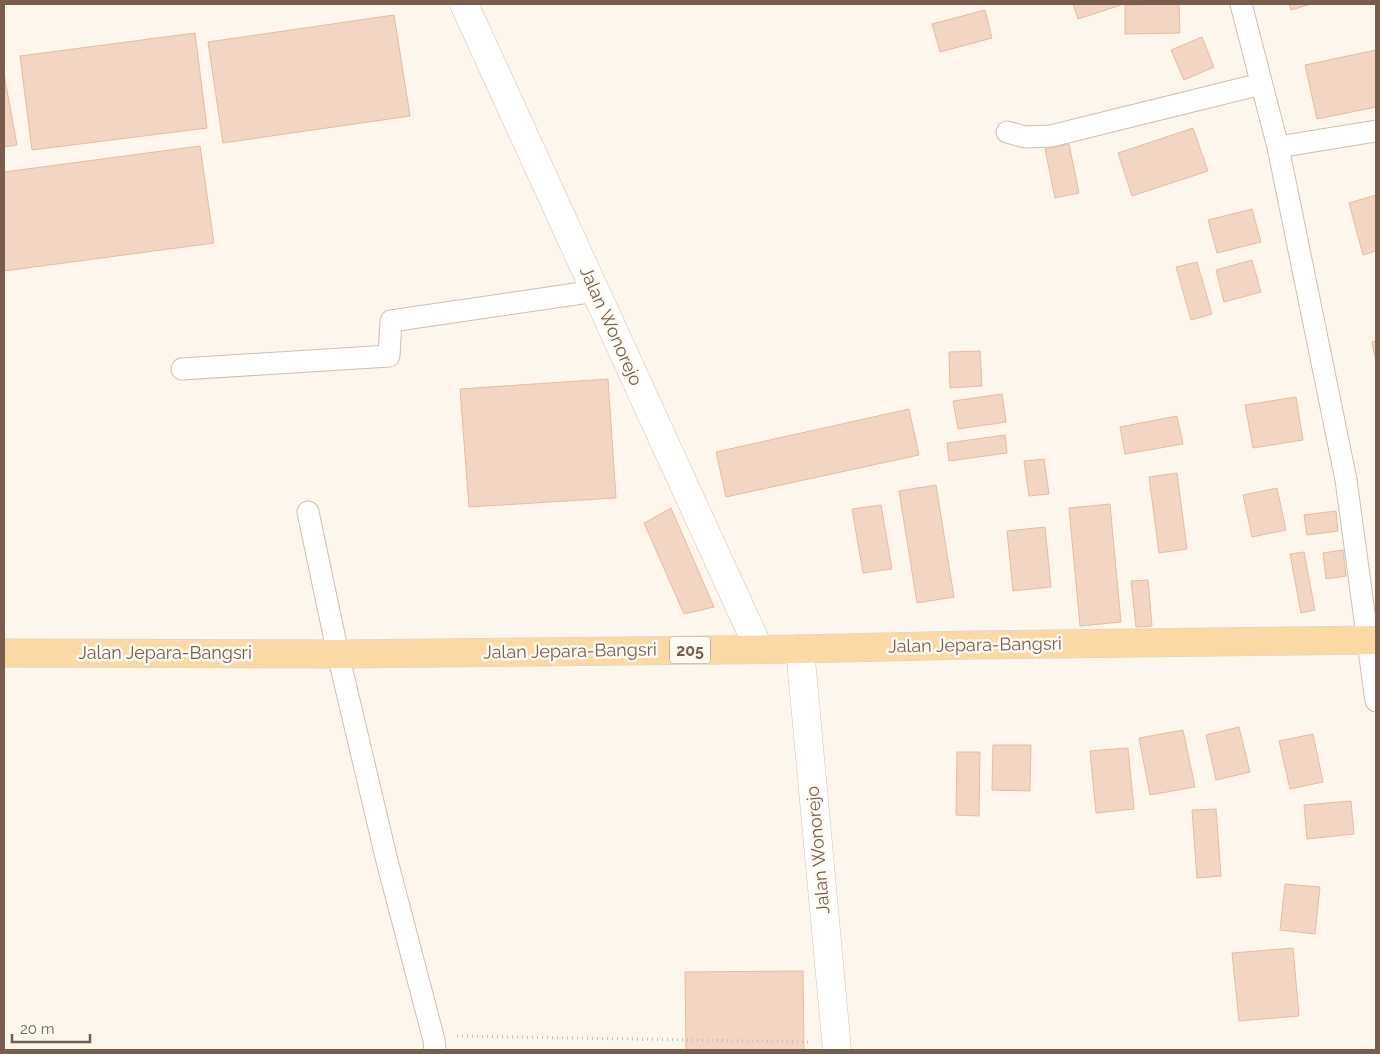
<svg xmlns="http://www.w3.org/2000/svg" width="1380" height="1054" viewBox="0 0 1380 1054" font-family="Raleway,sans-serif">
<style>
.building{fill:#f3d5c3;stroke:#e6bba3}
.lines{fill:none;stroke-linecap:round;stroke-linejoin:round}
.street-casing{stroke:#d1beb0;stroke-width:23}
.secondary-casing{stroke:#d6c0b0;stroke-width:29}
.primary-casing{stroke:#dad1cd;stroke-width:29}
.path{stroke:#d9b8a5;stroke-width:3;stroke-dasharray:1 4;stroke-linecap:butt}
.street{stroke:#fff;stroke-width:21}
.secondary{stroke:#fff;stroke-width:28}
.primary{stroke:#fbd9a5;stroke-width:28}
.labels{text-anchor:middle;stroke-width:5;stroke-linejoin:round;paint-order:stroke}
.shield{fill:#fffaf3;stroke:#a28b7f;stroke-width:1}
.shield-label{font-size:16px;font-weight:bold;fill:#7a5c4d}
.street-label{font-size:18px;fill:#7a5c4d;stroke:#fffaf3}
</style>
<rect width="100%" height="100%" fill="#fdf6ec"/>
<!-- building -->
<path class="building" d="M 1073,4 L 1120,4 L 1121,5 L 1078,19 Z
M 1179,4 L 1180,33 L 1125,34 L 1125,5 Z
M 1289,4 L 1311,4 L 1291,10 Z
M 985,10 L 992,38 L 940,52 L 932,24 Z
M 394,15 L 410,116 L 223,143 L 208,42 Z
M 195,33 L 207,128 L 32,150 L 20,56 Z
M 1202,37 L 1214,67 L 1184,80 L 1171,50 Z
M 1376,50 L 1376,107 L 1317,119 L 1305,65 Z
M 4,74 L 17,145 L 4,147 Z
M 1193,128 L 1208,171 L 1132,196 L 1118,153 Z
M 1069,144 L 1079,193 L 1055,198 L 1045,149 Z
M 200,146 L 214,243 L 4,271 L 4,172 Z
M 1376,195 L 1376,251 L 1363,255 L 1349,203 Z
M 1252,209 L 1261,242 L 1217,253 L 1208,220 Z
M 1252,260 L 1261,292 L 1224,302 L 1216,270 Z
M 1197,262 L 1212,314 L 1191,320 L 1176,267 Z
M 1376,341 L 1376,362 L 1372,342 Z
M 980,351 L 982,386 L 950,388 L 949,352 Z
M 608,379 L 616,498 L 469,507 L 460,389 Z
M 1002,394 L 1006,422 L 958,429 L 953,401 Z
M 1296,397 L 1303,440 L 1253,448 L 1245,405 Z
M 909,409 L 919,455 L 726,497 L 716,452 Z
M 1177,416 L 1183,444 L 1125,454 L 1120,427 Z
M 1005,435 L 1007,453 L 949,461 L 947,443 Z
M 1044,459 L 1049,494 L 1029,496 L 1024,461 Z
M 1177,473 L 1187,549 L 1159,553 L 1149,477 Z
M 936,485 L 954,597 L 917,603 L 899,491 Z
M 1277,488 L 1286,530 L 1252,537 L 1243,495 Z
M 1110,504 L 1121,622 L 1080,626 L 1069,508 Z
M 881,505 L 892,569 L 863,573 L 852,509 Z
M 671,508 L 714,607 L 684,614 L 644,523 Z
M 1336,511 L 1338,531 L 1307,535 L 1304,515 Z
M 1045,527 L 1051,587 L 1013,591 L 1007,531 Z
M 1343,550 L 1346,576 L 1326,579 L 1323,553 Z
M 1304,552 L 1315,610 L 1301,613 L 1290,554 Z
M 1148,580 L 1152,626 L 1136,627 L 1131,581 Z
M 1239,727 L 1250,772 L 1216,780 L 1206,735 Z
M 1183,730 L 1195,787 L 1150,795 L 1139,738 Z
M 1313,734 L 1323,782 L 1290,789 L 1279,741 Z
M 993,745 L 1031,745 L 1030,791 L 992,790 Z
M 1128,748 L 1134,809 L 1096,813 L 1090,751 Z
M 957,752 L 980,752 L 979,816 L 956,815 Z
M 1351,801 L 1354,834 L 1307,839 L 1304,805 Z
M 1216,809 L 1221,876 L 1197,878 L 1192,810 Z
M 1285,884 L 1320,887 L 1315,934 L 1280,930 Z
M 1293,948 L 1299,1016 L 1239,1021 L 1232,953 Z
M 803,971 L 804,1050 L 686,1050 L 685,972 Z"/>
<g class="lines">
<!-- street casing -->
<g class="street-casing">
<path id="street" d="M 1241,4 L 1278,147 L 1346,480 L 1376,701
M 1007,132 L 1025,137 L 1051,136 L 1261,84
M 1278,147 L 1376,131
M 182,369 L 389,356 L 391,321 L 596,291
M 308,512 L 338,654 L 387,861 L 434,1040 L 435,1050"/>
</g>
<!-- secondary casing -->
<g class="secondary-casing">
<path id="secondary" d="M 464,4 L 759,649
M 800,649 L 837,1050"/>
</g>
<!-- primary casing -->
<g class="primary-casing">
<path id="primary" d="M 4,653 L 338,654 L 800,649 L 970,645 L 1376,640"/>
</g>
<!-- path -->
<path class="path" d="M 457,1036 L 810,1042"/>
<!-- street -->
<use href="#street" class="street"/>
<!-- secondary -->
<use href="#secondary" class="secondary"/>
<!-- primary -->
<use href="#primary" class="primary"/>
</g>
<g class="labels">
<!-- shield labels -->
<rect class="shield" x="670" y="636.5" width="40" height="27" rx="4"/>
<g class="shield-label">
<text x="690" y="656">205</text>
</g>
<!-- street labels -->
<g class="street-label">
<text transform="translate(611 326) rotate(66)" y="6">Jalan Wonorejo</text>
<text transform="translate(975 645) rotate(-1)" y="6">Jalan Jepara-Bangsri</text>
<text transform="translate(570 651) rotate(-1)" y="6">Jalan Jepara-Bangsri</text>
<text x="165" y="659">Jalan Jepara-Bangsri</text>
<text transform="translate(818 850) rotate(-95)" y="6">Jalan Wonorejo</text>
</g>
</g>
<!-- border -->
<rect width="1380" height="1054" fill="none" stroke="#7a5c4d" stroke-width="10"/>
<!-- scale -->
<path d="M12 1034v8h78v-8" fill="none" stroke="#7a5c4d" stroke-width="2.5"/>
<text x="20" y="1034" font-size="15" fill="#7a5c4d" stroke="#fffaf3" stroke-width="4" paint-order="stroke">20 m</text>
</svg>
